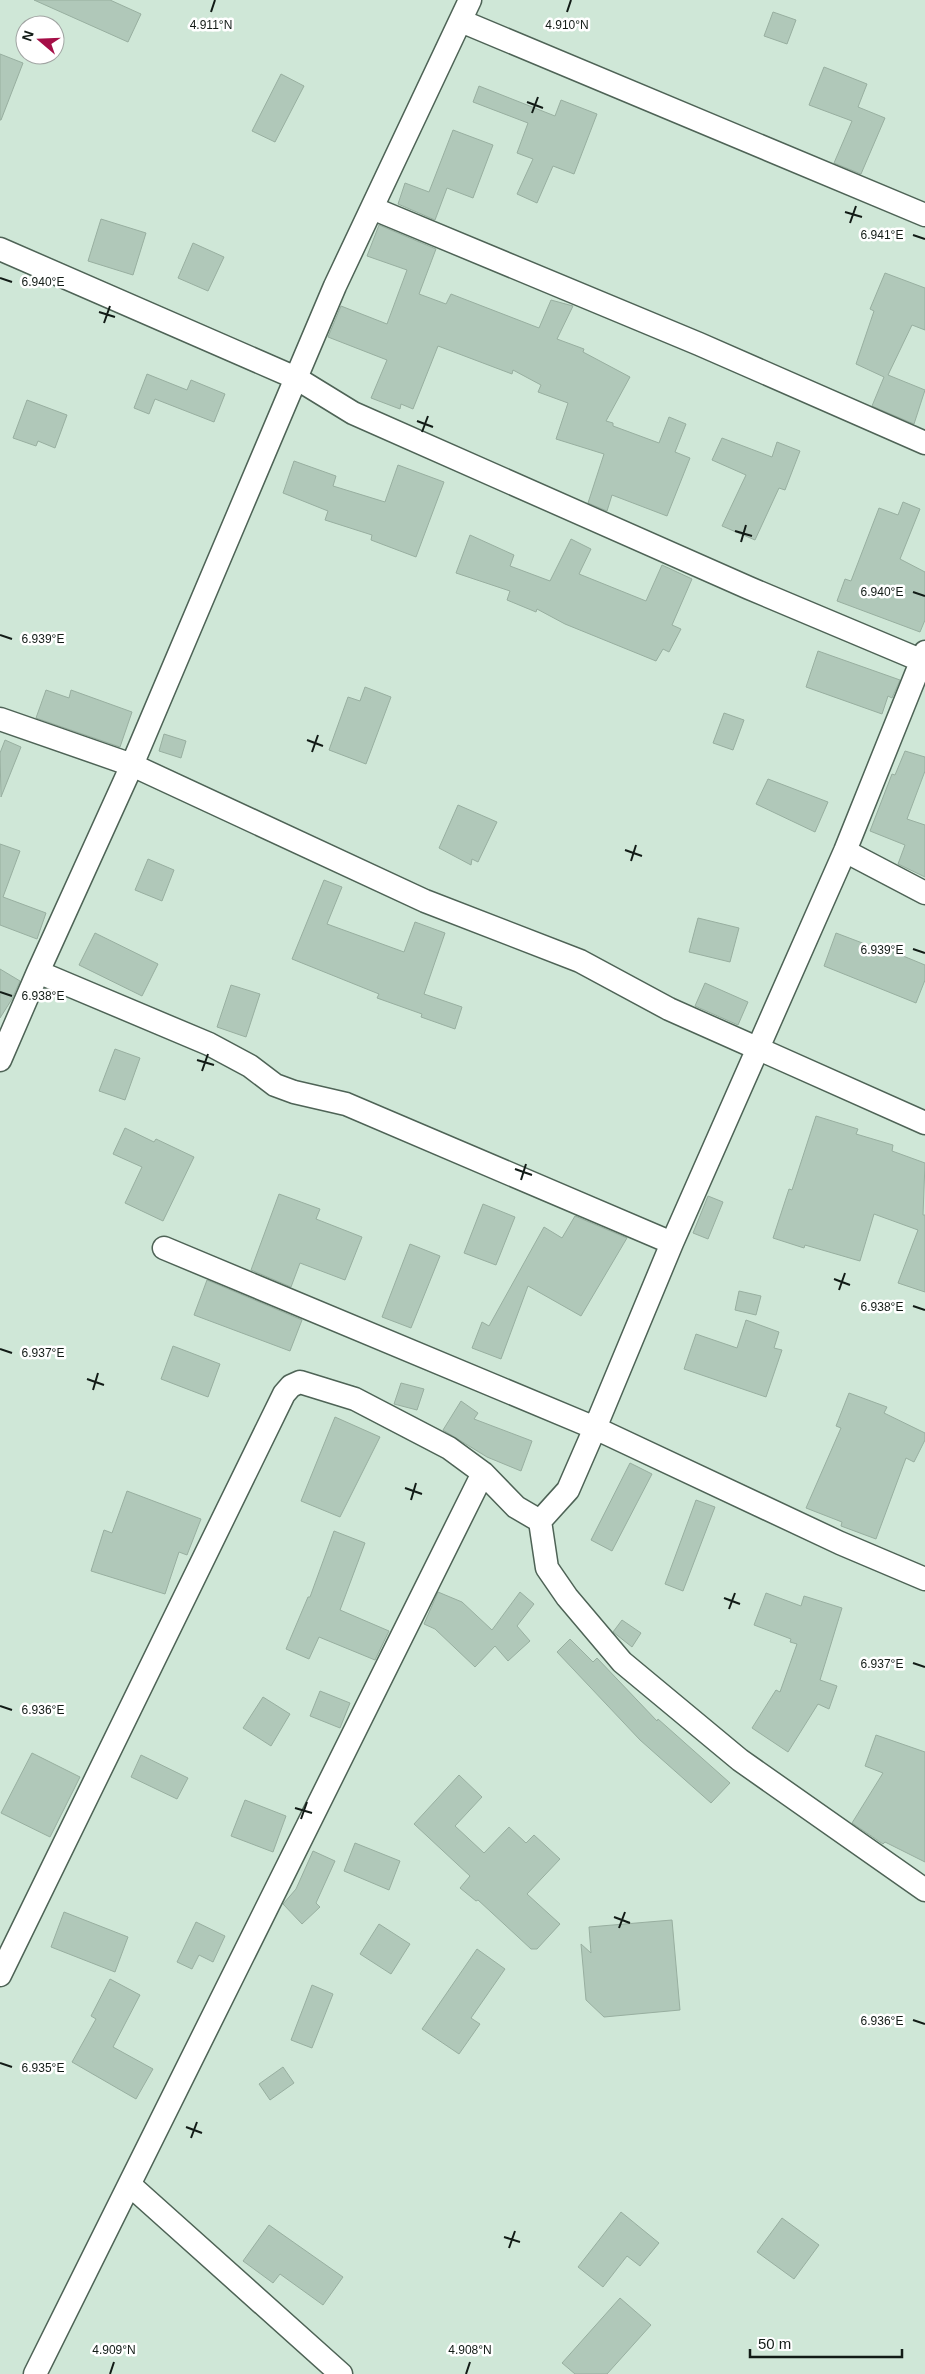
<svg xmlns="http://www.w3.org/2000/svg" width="925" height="2374" viewBox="0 0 925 2374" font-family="Arial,sans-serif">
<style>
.building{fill:#b0c8b9;stroke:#98afa0}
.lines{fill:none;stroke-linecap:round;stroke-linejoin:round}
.street-casing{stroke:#4e6356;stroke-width:25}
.street{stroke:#fff;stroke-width:22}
.ticks{fill:none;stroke:#121b16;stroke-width:2}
.ticks-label{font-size:12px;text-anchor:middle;fill:#121b16;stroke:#fff;stroke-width:5;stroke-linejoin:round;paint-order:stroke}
</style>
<rect width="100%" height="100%" fill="#cfe7d7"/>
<!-- building -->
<path class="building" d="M 34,0 L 110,0 L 141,14 L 128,42 Z
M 773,12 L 796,20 L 787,44 L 764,36 Z
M 0,54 L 23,63 L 1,120 L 0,120 Z
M 824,67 L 867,84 L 858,107 L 885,118 L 861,174 L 834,163 L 852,121 L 809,105 Z
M 281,74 L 304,86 L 275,142 L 252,131 Z
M 479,86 L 555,116 L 561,100 L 597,114 L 574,174 L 553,166 L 537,203 L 517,194 L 533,159 L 517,153 L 528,123 L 473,102 Z
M 453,130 L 493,145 L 473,198 L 447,188 L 435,220 L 398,204 L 405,183 L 429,192 Z
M 101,219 L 146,233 L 133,275 L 88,261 Z
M 379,225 L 436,249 L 419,294 L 446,304 L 451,294 L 539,328 L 551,300 L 573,306 L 557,339 L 584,349 L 583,352 L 630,377 L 606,421 L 613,423 L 613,426 L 659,443 L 669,417 L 686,424 L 675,452 L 690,458 L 667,516 L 612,495 L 607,511 L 588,503 L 604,454 L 556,439 L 568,403 L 538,392 L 541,385 L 513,370 L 512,374 L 438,346 L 413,409 L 401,404 L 400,409 L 371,398 L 387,360 L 328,337 L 341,306 L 387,324 L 407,270 L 367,256 Z
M 193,243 L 224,257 L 208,291 L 178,278 Z
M 885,273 L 925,288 L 925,330 L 912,325 L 888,375 L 925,390 L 914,424 L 872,406 L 884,377 L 856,364 L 874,311 L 870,309 Z
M 147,374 L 187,390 L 191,380 L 225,394 L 214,422 L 155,399 L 149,414 L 134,408 Z
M 27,400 L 67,415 L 55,448 L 38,441 L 36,446 L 13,438 Z
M 722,438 L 772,457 L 777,442 L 800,451 L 785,490 L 779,488 L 755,540 L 722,526 L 746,475 L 712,460 Z
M 294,461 L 336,476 L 333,486 L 385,502 L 398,465 L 444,482 L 416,557 L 371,540 L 372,535 L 325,520 L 328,511 L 283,493 Z
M 903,502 L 920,509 L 900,559 L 925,572 L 925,620 L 920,632 L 837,601 L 845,579 L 851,581 L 879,508 L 898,515 Z
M 470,535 L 514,555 L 510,566 L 550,581 L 571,539 L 591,549 L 579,574 L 646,601 L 662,565 L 692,579 L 672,625 L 681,629 L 669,652 L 663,649 L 656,661 L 565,624 L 537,609 L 536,612 L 507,600 L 510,591 L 456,573 Z
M 818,651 L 900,680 L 892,698 L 888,696 L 882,714 L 806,687 Z
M 365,687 L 391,697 L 366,764 L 329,750 L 348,697 L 360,701 Z
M 46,690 L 69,698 L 71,690 L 132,712 L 120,747 L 36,718 Z
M 724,713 L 744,720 L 733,750 L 713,743 Z
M 164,734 L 186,741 L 181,758 L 159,751 Z
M 5,740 L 21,747 L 1,797 L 0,753 Z
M 905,751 L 925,757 L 925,771 L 907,819 L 925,825 L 925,877 L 898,864 L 905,845 L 870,831 L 892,774 L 895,775 Z
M 768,779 L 828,802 L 815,832 L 756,804 Z
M 458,805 L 497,822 L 478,862 L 472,859 L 471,865 L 439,848 Z
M 0,844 L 20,851 L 3,897 L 46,913 L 37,939 L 0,925 Z
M 148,859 L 174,870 L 162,901 L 135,890 Z
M 324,880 L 342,887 L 327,924 L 404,952 L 415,922 L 445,933 L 424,994 L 462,1007 L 455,1029 L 421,1017 L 422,1014 L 377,998 L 379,994 L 292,959 Z
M 698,918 L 739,928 L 730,962 L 689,952 Z
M 95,933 L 158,964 L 142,996 L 79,965 Z
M 836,933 L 873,947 L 874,944 L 925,965 L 925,980 L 916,1003 L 824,966 Z
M 0,969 L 20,981 L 12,999 L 0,1018 Z
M 705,983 L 748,1002 L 738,1025 L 695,1006 Z
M 231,985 L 260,994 L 246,1037 L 217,1027 Z
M 115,1049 L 140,1058 L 125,1100 L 99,1091 Z
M 816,1116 L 858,1129 L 856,1134 L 893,1145 L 892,1151 L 925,1163 L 923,1215 L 925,1215 L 925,1292 L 898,1283 L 918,1230 L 874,1214 L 860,1261 L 805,1245 L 804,1248 L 773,1238 L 789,1189 L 792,1190 Z
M 125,1128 L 154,1142 L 156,1139 L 194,1157 L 163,1221 L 125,1203 L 142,1167 L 113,1154 Z
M 279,1194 L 320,1209 L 316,1219 L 362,1237 L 345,1280 L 300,1263 L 291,1287 L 251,1270 Z
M 708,1196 L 723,1202 L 708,1239 L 693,1233 Z
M 483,1204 L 515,1217 L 496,1265 L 464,1253 Z
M 575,1216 L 627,1238 L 581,1316 L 528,1286 L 501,1359 L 472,1348 L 482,1322 L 489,1326 L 544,1227 L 562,1238 Z
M 410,1244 L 440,1256 L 411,1328 L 382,1317 Z
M 207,1280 L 302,1320 L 290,1351 L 194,1315 Z
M 739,1291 L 761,1296 L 756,1315 L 735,1310 Z
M 746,1320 L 779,1332 L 774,1348 L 782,1350 L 766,1397 L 684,1369 L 696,1334 L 737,1348 Z
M 173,1346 L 220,1364 L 208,1397 L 161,1379 Z
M 401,1383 L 424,1389 L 417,1410 L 394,1404 Z
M 849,1393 L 887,1407 L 884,1413 L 925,1433 L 925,1440 L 914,1462 L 906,1458 L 876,1539 L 841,1526 L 842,1522 L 806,1508 L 841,1428 L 836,1426 Z
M 461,1401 L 478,1413 L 474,1419 L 532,1441 L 521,1471 L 487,1457 L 443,1430 Z
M 335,1417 L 380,1437 L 340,1517 L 301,1501 Z
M 630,1463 L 652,1474 L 612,1551 L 591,1540 Z
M 127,1491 L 201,1519 L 187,1555 L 179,1552 L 165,1594 L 91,1571 L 104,1530 L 112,1533 Z
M 696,1500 L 715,1507 L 683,1591 L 665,1584 Z
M 334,1531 L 365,1543 L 340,1610 L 389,1631 L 375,1660 L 319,1637 L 309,1659 L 286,1649 L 308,1597 L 310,1597 Z
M 438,1592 L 462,1602 L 492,1630 L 520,1592 L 534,1604 L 517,1626 L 530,1641 L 508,1661 L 495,1646 L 475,1667 L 435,1629 L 424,1624 Z
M 766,1593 L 801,1606 L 804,1596 L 842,1608 L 820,1680 L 837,1686 L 829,1709 L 818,1704 L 788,1752 L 752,1728 L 776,1690 L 780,1692 L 797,1644 L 790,1642 L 791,1639 L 754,1625 Z
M 622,1620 L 641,1633 L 632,1647 L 613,1632 Z
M 570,1639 L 593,1662 L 597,1658 L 657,1721 L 658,1719 L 730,1783 L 711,1803 L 640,1740 L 557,1652 Z
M 320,1691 L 350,1703 L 340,1728 L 310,1716 Z
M 263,1697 L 290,1714 L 271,1746 L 243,1728 Z
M 876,1735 L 925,1752 L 925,1862 L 885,1842 L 883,1844 L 852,1823 L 883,1773 L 865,1766 Z
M 32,1753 L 80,1777 L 50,1837 L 1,1813 Z
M 141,1755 L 188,1778 L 177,1799 L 131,1777 Z
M 459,1775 L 482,1797 L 455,1826 L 484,1853 L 509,1827 L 526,1843 L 534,1835 L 560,1859 L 527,1894 L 560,1924 L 537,1949 L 531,1949 L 478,1900 L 476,1901 L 460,1888 L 470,1876 L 414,1824 Z
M 245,1800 L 286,1816 L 273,1852 L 231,1836 Z
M 355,1843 L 400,1861 L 389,1890 L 344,1871 Z
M 313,1851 L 335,1861 L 316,1903 L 320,1907 L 302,1924 L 283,1904 L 296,1889 Z
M 64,1912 L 128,1937 L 115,1972 L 51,1947 Z
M 672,1920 L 680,2010 L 604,2017 L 586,2000 L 581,1944 L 591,1953 L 589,1927 Z
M 196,1922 L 225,1936 L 213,1962 L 199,1955 L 192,1969 L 177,1962 Z
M 379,1924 L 410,1944 L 391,1974 L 360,1954 Z
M 477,1949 L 505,1969 L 471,2018 L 480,2024 L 459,2054 L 422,2029 Z
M 110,1979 L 140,1995 L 113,2047 L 153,2069 L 136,2099 L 72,2062 L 96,2019 L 91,2016 Z
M 312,1985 L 333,1994 L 312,2048 L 291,2040 Z
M 283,2067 L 294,2083 L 270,2100 L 259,2084 Z
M 621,2212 L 659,2243 L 640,2266 L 627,2256 L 603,2287 L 578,2267 Z
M 782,2218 L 819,2245 L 794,2279 L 757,2252 Z
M 269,2225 L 343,2277 L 323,2305 L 280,2274 L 273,2283 L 243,2261 Z
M 620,2298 L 651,2325 L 607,2374 L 575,2374 L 562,2363 Z"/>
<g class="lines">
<!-- street casing -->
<g class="street-casing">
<path id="street" d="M 461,21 L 925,215
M 372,208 L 699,344 L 925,443
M 0,249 L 296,378 L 353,413 L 749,588 L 925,662
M 0,719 L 132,765 L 425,901 L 580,961 L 669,1009 L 925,1123
M 845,851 L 925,893
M 38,972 L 209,1044 L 250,1066 L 275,1085 L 294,1092 L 346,1104 L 672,1243
M 0,1060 L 38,972 L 132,765 L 335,286 L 470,0
M 164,1248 L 595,1428 L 840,1543 L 925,1579
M 540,1521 L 568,1490 L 595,1428 L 672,1243 L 845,851 L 925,652
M 540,1521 L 547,1568 L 567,1597 L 622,1662 L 740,1760 L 925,1890
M 0,1975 L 284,1394 L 291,1386 L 300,1382 L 355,1399 L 449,1448 L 483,1473 L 516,1507 L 540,1521
M 130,2185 L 341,2374
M 35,2374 L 483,1473"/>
</g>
<!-- street -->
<use href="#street" class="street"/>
</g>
<!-- ticks -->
<path class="ticks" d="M 211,12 L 215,0M 567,12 L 571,0M 527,102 L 543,108M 532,113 L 538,97M 845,212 L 862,217M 850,223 L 856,206M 913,235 L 925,239M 0,278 L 12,282M 99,312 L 115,317M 104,323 L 110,306M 417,421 L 433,427M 422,432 L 428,416M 735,531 L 752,536M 741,542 L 746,525M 913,592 L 925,596M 0,635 L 12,639M 307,740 L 323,746M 312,752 L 318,735M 625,850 L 642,856M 631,861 L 636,845M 913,949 L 925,953M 0,992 L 12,996M 197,1060 L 214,1065M 202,1071 L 208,1054M 515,1169 L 532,1175M 521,1180 L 526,1164M 834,1279 L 850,1285M 839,1290 L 845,1273M 913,1306 L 925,1310M 0,1349 L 12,1353M 87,1379 L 104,1385M 93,1390 L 98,1373M 405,1488 L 422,1494M 411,1500 L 416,1483M 724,1598 L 740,1604M 729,1609 L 735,1593M 913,1663 L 925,1667M 0,1706 L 12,1710M 295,1808 L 312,1813M 301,1819 L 307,1802M 614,1917 L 630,1923M 619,1928 L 625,1912M 913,2020 L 925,2024M 0,2063 L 12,2067M 186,2127 L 202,2133M 191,2138 L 197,2122M 504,2237 L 520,2242M 509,2248 L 515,2231M 110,2374 L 114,2362M 466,2374 L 470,2362"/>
<g class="ticks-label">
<text x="211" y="29">4.911°N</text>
<text x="567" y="29">4.910°N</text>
<text x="882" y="239">6.941°E</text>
<text x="43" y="286">6.940°E</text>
<text x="882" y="596">6.940°E</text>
<text x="43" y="643">6.939°E</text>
<text x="882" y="954">6.939°E</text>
<text x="43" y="1000">6.938°E</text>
<text x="882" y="1311">6.938°E</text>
<text x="43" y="1357">6.937°E</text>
<text x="882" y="1668">6.937°E</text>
<text x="43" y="1714">6.936°E</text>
<text x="882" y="2025">6.936°E</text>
<text x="43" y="2072">6.935°E</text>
<text x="114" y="2354">4.909°N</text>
<text x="470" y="2354">4.908°N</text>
</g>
<!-- north arrow -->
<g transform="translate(40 40) rotate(289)"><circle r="24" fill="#ffffff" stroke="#a0a4a2"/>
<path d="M0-4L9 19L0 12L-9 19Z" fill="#a50e47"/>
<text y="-8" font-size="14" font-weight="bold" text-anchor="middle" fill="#121b16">N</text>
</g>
<!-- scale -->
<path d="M750 2349v8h152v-8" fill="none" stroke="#121b16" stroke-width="2.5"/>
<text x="758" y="2349" font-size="15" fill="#121b16" stroke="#ffffff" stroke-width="4" paint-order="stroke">50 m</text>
</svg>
